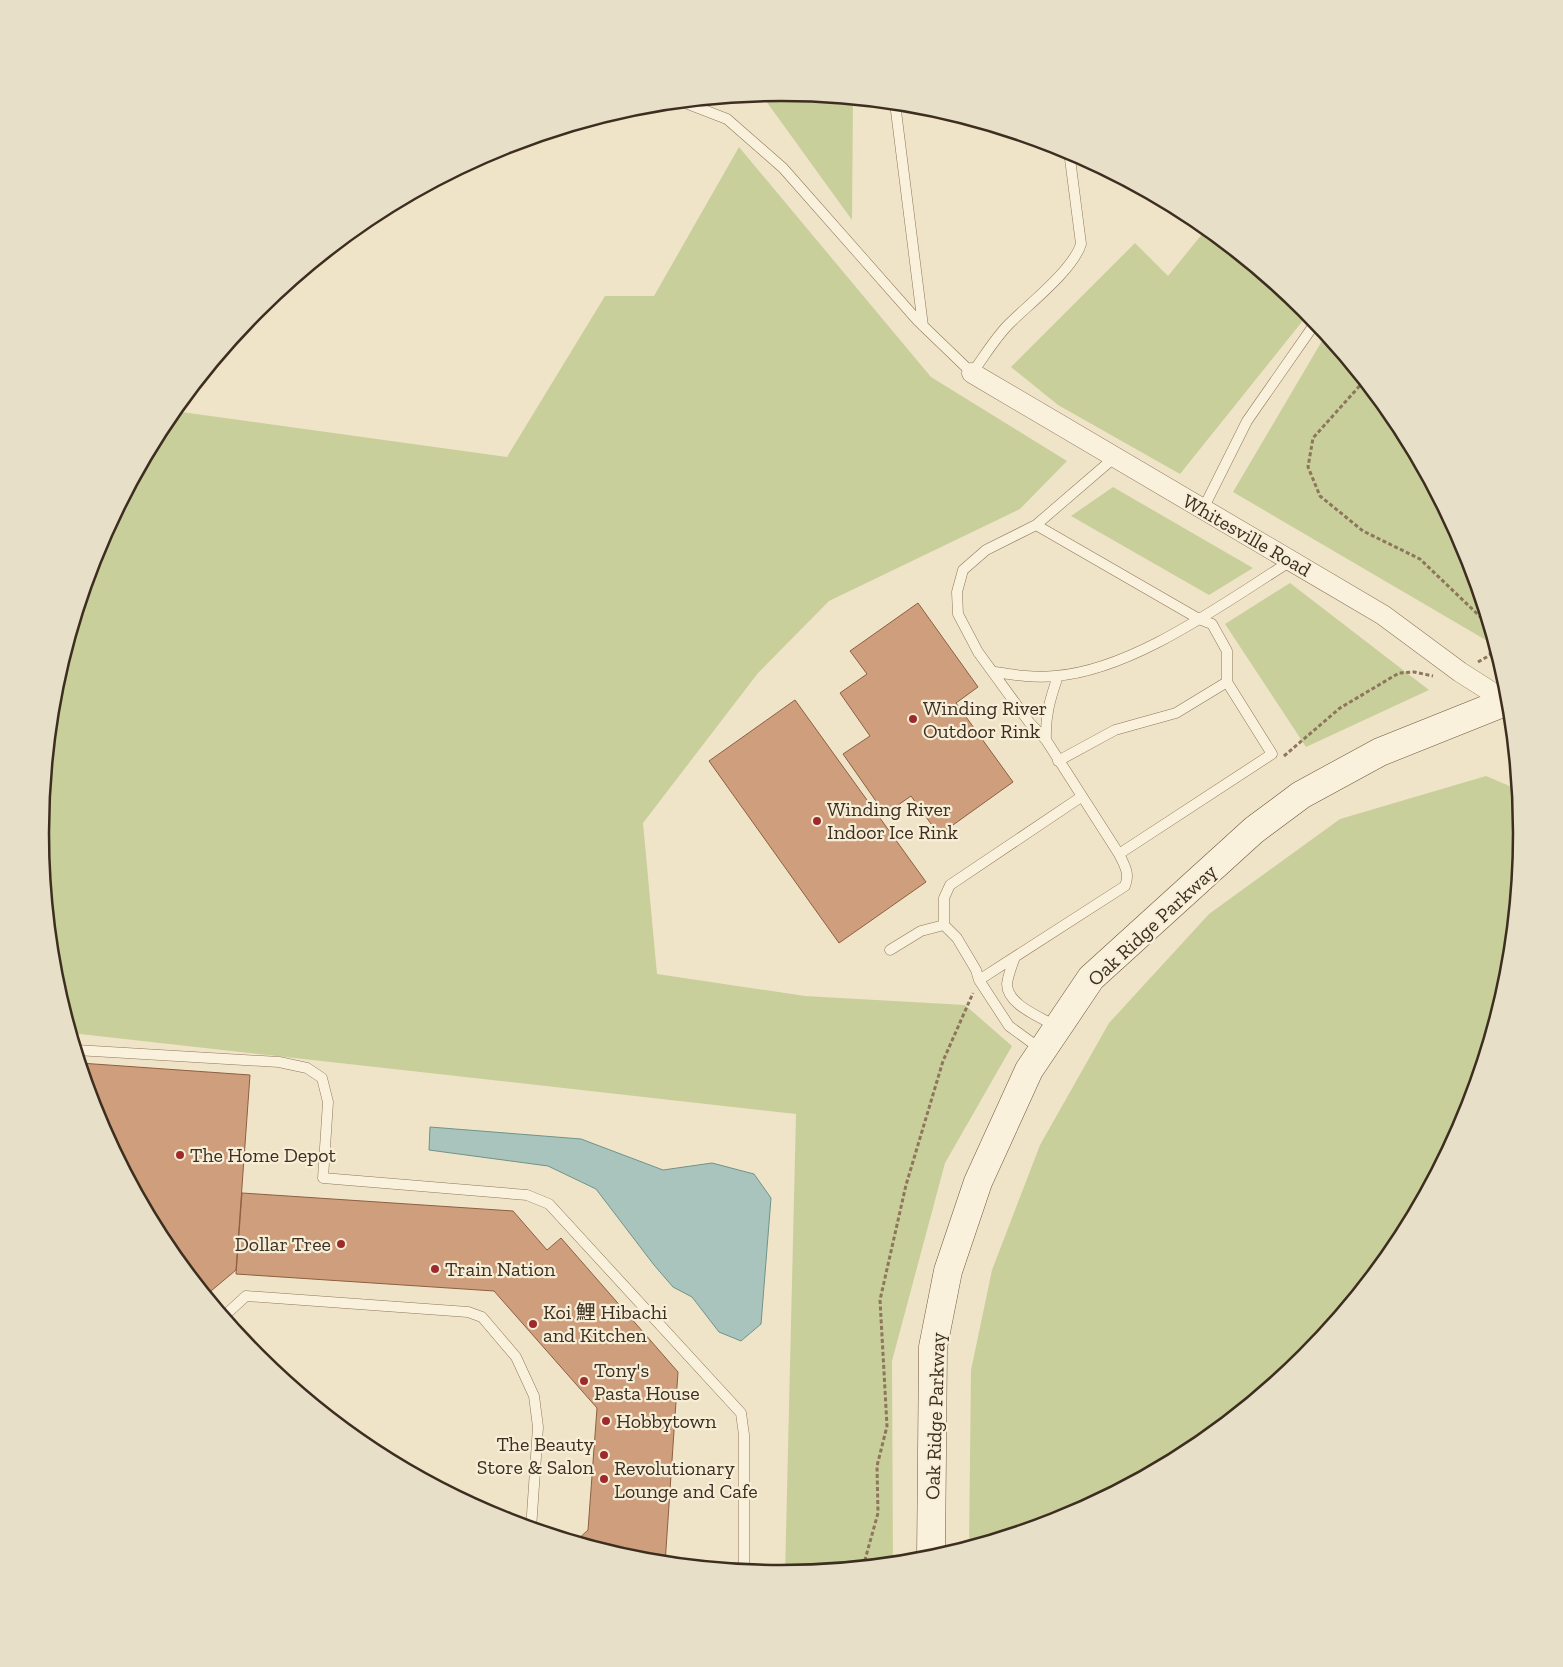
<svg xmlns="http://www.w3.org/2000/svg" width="1563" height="1667" viewBox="0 0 1563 1667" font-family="'Zilla Slab','Noto Sans SC',serif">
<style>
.green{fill:#c9cf9b}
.water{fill:#a9c4bc;stroke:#6f938a}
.building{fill:#cf9f7d;stroke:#8d5f41}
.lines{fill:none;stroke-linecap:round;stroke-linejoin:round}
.lane-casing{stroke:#8d765c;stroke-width:11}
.street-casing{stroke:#8d765c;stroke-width:21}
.secondary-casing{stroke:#6f573f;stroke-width:29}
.path{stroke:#8d765c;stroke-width:3;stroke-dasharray:4 2.5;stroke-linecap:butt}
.lane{stroke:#faf1dc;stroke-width:10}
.street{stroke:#faf1dc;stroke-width:20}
.secondary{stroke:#faf1dc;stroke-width:28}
.poi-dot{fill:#9e2a2b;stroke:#f7eed8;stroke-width:2}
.labels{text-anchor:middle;stroke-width:4.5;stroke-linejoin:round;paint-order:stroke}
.street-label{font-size:20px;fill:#3d2e20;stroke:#f7eed8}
.poi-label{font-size:20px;fill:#3d2e20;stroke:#f7eed8;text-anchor:start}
.rim{fill:none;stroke:#3d2e20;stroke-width:2.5}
</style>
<rect width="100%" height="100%" fill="#f0e4c8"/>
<!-- green -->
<path class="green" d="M 782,92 L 853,99 L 852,220 L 761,94 Z
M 739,147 L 931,377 L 1067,461 L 1020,509 L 829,601 L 758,673 L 643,823 L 657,974 L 805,996 L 965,1005 L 1012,1046 L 945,1163 L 892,1361 L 893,1564 L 785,1575 L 796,1114 L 71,1033 L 54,978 L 40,833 L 54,689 L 97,549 L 165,421 L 174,411 L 507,457 L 605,296 L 654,296 Z
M 1207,228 L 1309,313 L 1180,474 L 1058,405 L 1011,367 L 1135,243 L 1168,276 Z
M 1326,334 L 1398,422 L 1467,550 L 1496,646 L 1233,492 Z
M 1113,487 L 1253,568 L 1209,595 L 1071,516 Z
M 1290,583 L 1429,690 L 1306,747 L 1225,624 Z
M 1486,776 L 1519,790 L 1523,834 L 1509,978 L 1466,1118 L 1398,1246 L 1306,1358 L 1193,1450 L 1065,1519 L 969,1548 L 971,1370 L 992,1270 L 1040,1145 L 1109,1023 L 1209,914 L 1340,819 Z"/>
<!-- water -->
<path class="water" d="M 430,1127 L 581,1139 L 663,1170 L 712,1163 L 754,1174 L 771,1198 L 761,1324 L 741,1341 L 719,1332 L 692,1297 L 673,1287 L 654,1265 L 596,1189 L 548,1166 L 429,1150 Z"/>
<!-- building -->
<path class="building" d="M 918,603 L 978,687 L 956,703 L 1013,782 L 939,835 L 911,796 L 885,814 L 843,754 L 870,736 L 840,693 L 867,674 L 850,651 Z
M 795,700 L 926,882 L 839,943 L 709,761 Z
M 80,1063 L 250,1075 L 236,1270 L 211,1291 L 210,1301 L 165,1245 L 96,1117 Z
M 242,1193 L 513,1211 L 547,1250 L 561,1238 L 678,1372 L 665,1564 L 637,1561 L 575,1542 L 588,1530 L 597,1408 L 494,1291 L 236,1274 Z"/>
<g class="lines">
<!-- lane casing -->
<g class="lane-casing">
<path id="lane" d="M 683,102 L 727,119 L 783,168 L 918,321 L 972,373 C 984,357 995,338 1009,324 C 1029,304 1073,270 1081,244 L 1069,151
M 895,103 L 923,326
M 1203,509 L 1247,421 L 1316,322
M 1036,525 L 1199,619 L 1212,624 L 1227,651 L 1227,682 L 1272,754 L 1119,854
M 995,672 C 1015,675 1034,678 1055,676 C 1134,670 1225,602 1291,561
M 1046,740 C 1045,716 1050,699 1058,676
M 1058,761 L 1115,730 L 1176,713 L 1227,682
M 890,950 L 921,931 L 944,925
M 1015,957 C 1012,965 1008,975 1007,984 C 1007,1005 1041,1017 1057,1027
M 979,980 L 1125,886 C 1130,874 1125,866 1119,854 L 1046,740 L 1029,722 L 978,652 L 958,614 L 957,592 L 963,570 L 986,550 L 1036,525 L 1115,457
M 76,1050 L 279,1062 L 307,1068 L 322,1078 L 328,1102 L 323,1178 L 527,1195 L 549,1204 L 741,1413 L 744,1435 L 744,1571
M 1042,1050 L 1009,1026 L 979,980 L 976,970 L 957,938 L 944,925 L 944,898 L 950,885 L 1081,797
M 223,1317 L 246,1296 L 468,1312 L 482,1317 L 516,1357 L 534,1396 L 538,1427 L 531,1529"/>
</g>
<!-- street casing -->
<g class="street-casing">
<path id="street" d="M 972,373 L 1383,615 L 1460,672 L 1504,700"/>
</g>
<!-- secondary casing -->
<g class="secondary-casing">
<path id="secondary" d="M 931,1559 L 933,1347 L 948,1271 L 978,1182 L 1029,1070 L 1091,978 L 1254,830 L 1301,795 L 1380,752 L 1510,700"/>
</g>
<!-- path -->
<path class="path" d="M 1364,381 L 1313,438 L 1308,467 L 1320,496 L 1363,531 L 1420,559 L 1490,626
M 1478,662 L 1490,655 L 1492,635
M 1284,756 L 1340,708 L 1399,673 L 1414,672 L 1433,676
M 863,1567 L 878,1513 L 877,1466 L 887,1426 L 880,1300 L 906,1185 L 943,1061 L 973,993"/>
<!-- lane -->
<use href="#lane" class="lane"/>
<!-- street -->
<use href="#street" class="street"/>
<!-- secondary -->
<use href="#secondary" class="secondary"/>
</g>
<!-- markers -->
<g class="poi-dot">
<circle cx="913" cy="719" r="5"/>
<circle cx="817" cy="821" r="5"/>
<circle cx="180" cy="1155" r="5"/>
<circle cx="341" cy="1244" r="5"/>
<circle cx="435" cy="1269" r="5"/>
<circle cx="533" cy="1324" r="5"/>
<circle cx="584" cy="1381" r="5"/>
<circle cx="606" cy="1421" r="5"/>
<circle cx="604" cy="1455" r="5"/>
<circle cx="604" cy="1479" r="5"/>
</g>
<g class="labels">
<!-- street labels -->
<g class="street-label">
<text transform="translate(1247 535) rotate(30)" y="7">Whitesville Road</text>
<text transform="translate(1152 925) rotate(-43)" y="7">Oak Ridge Parkway</text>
<text transform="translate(935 1416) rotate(-88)" y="7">Oak Ridge Parkway</text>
</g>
<!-- poi labels -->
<g class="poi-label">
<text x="923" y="715">Winding River<tspan x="923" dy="23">Outdoor Rink</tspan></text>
<text x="827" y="816">Winding River<tspan x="827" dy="23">Indoor Ice Rink</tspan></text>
<text x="190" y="1162">The Home Depot</text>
<text x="331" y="1251" text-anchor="end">Dollar Tree</text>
<text x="445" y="1276">Train Nation</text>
<text x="543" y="1319">Koi 鯉 Hibachi<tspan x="543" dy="23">and Kitchen</tspan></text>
<text x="594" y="1377">Tony's<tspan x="594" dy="23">Pasta House</tspan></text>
<text x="616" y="1428">Hobbytown</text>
<text x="594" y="1451" text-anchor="end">The Beauty<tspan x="594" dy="23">Store &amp; Salon</tspan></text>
<text x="614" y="1475">Revolutionary<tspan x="614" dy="23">Lounge and Cafe</tspan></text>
</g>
</g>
<!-- crop -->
<path d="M0 0H1563V1667H0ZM49 833a732 732 0 1 1 1464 0a732 732 0 1 1-1464 0Z" fill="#e8dfc9" fill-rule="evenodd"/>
<path class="rim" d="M49 833a732 732 0 1 1 1464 0a732 732 0 1 1-1464 0Z"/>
</svg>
